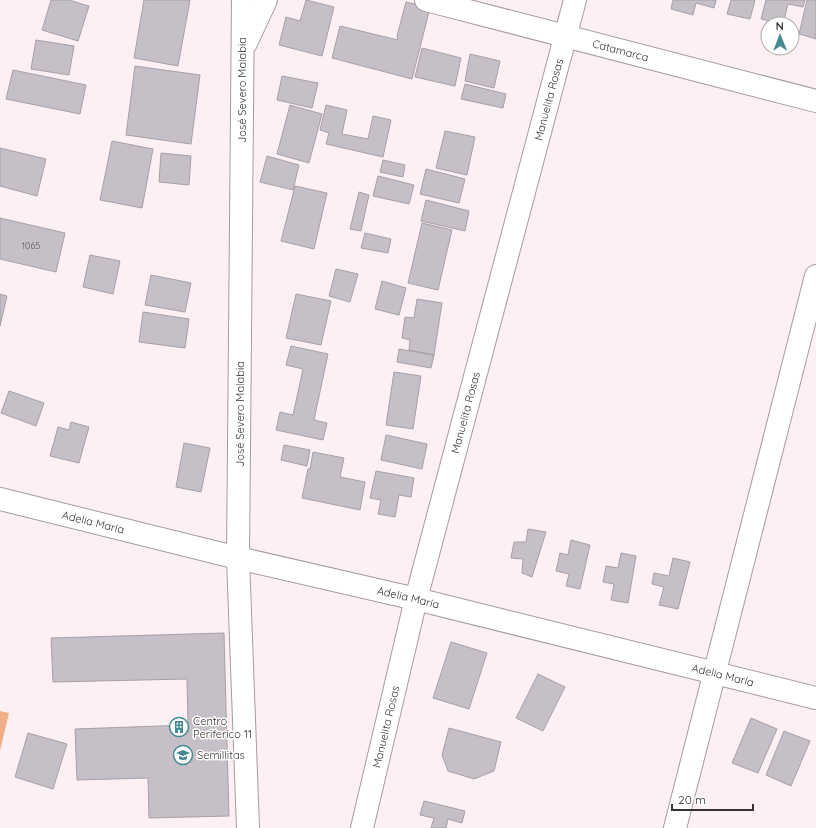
<svg xmlns="http://www.w3.org/2000/svg" width="816" height="828" viewBox="0 0 816 828" font-family="Quicksand,sans-serif">
<style>
.green{fill:#efb089}
.building{fill:#c7bfc7;stroke:#a79fa7}
.lines{fill:none;stroke-linecap:round;stroke-linejoin:round}
.street-casing{stroke:#a79b9f;stroke-width:24}
.street{stroke:#fff;stroke-width:22}
.labels{text-anchor:middle;stroke-width:3;stroke-linejoin:round;paint-order:stroke}
.number-label{font-size:9px;fill:#5a5458}
.street-label{font-size:11px;fill:#363133;stroke:#fff}
.poi-label{font-size:11px;fill:#363133;stroke:#fff;text-anchor:start}
</style>
<rect width="100%" height="100%" fill="#fdf0f4"/>
<!-- green -->
<path class="green" d="M 0,711 L 9,713 L 0,751 Z"/>
<!-- building -->
<path class="building" d="M 51,0 L 69,0 L 89,6 L 78,41 L 42,30 Z
M 144,0 L 190,0 L 178,66 L 134,58 Z
M 306,0 L 334,7 L 322,56 L 279,45 L 286,17 L 300,21 Z
M 673,0 L 716,0 L 714,8 L 696,3 L 693,15 L 671,9 Z
M 731,0 L 755,0 L 750,19 L 727,14 Z
M 766,0 L 805,0 L 803,7 L 788,4 L 783,24 L 761,19 Z
M 807,0 L 816,0 L 816,39 L 799,34 Z
M 406,2 L 430,8 L 412,79 L 332,58 L 340,26 L 398,40 L 397,36 Z
M 36,40 L 74,46 L 69,75 L 31,69 Z
M 422,48 L 461,58 L 455,86 L 415,77 Z
M 470,54 L 500,61 L 494,88 L 465,81 Z
M 135,66 L 200,75 L 191,144 L 126,135 Z
M 13,70 L 86,85 L 80,114 L 6,99 Z
M 282,76 L 318,83 L 312,108 L 277,100 Z
M 465,84 L 506,94 L 503,108 L 461,99 Z
M 290,105 L 322,114 L 309,163 L 277,154 Z
M 326,105 L 347,110 L 342,134 L 368,139 L 373,116 L 391,120 L 383,157 L 326,144 L 329,133 L 320,130 Z
M 445,131 L 475,137 L 467,175 L 436,168 Z
M 112,141 L 153,149 L 142,208 L 100,200 Z
M 0,148 L 46,159 L 37,196 L 0,186 Z
M 161,153 L 191,156 L 189,185 L 159,182 Z
M 267,156 L 299,165 L 293,190 L 260,182 Z
M 383,160 L 405,165 L 403,177 L 380,172 Z
M 426,169 L 465,179 L 459,203 L 420,194 Z
M 378,176 L 414,185 L 409,204 L 373,196 Z
M 295,186 L 327,193 L 314,249 L 281,241 Z
M 359,192 L 369,195 L 361,231 L 350,229 Z
M 426,200 L 469,211 L 465,231 L 421,221 Z
M 0,218 L 65,233 L 56,272 L 0,259 Z
M 422,223 L 452,230 L 438,290 L 408,283 Z
M 365,233 L 391,239 L 388,253 L 361,248 Z
M 90,255 L 120,261 L 113,294 L 83,287 Z
M 336,269 L 358,274 L 350,302 L 329,296 Z
M 151,275 L 191,283 L 185,312 L 145,305 Z
M 382,281 L 406,288 L 399,315 L 375,309 Z
M 0,294 L 7,296 L 0,326 Z
M 296,294 L 331,301 L 321,345 L 286,338 Z
M 417,299 L 442,303 L 434,355 L 409,350 L 410,340 L 402,338 L 405,317 L 414,318 Z
M 143,312 L 189,319 L 185,348 L 139,342 Z
M 291,346 L 328,354 L 314,420 L 327,423 L 323,440 L 276,430 L 280,412 L 293,415 L 303,369 L 286,365 Z
M 399,349 L 434,355 L 431,368 L 397,362 Z
M 394,372 L 421,376 L 413,429 L 386,425 Z
M 9,391 L 44,403 L 36,426 L 1,413 Z
M 71,422 L 89,427 L 79,463 L 50,456 L 58,427 L 69,430 Z
M 386,435 L 427,444 L 422,469 L 381,460 Z
M 184,443 L 210,448 L 201,492 L 176,487 Z
M 284,445 L 310,450 L 307,466 L 281,460 Z
M 313,452 L 344,458 L 340,477 L 365,482 L 360,510 L 302,498 L 308,469 L 310,469 Z
M 376,471 L 414,478 L 411,497 L 399,495 L 395,517 L 378,514 L 381,500 L 370,498 Z
M 528,529 L 546,532 L 532,577 L 522,573 L 523,559 L 511,558 L 514,542 L 526,542 Z
M 571,540 L 590,545 L 580,589 L 566,586 L 569,574 L 556,571 L 560,553 L 568,555 Z
M 621,553 L 636,556 L 628,603 L 611,600 L 614,584 L 603,582 L 606,566 L 618,568 Z
M 673,558 L 690,562 L 678,609 L 659,605 L 664,587 L 652,584 L 654,573 L 669,576 Z
M 224,633 L 229,816 L 149,818 L 148,778 L 77,780 L 75,729 L 188,725 L 187,679 L 53,682 L 51,638 Z
M 451,642 L 487,653 L 469,709 L 433,698 Z
M 538,674 L 565,687 L 543,731 L 516,718 Z
M 751,718 L 777,729 L 758,773 L 732,763 Z
M 449,728 L 501,742 L 494,771 L 474,779 L 448,771 L 442,755 Z
M 784,731 L 810,741 L 791,786 L 766,775 Z
M 28,733 L 67,744 L 53,789 L 15,777 Z
M 424,801 L 465,811 L 462,823 L 448,819 L 446,828 L 431,828 L 434,818 L 420,815 Z"/>
<g class="lines">
<!-- street casing -->
<g class="street-casing">
<g id="street">
<path d="M 243,0 L 238,558 L 248,828"/>
<path id="s1" d="M 426,0 L 816,101"/>
<path d="M 246,43 L 266,0"/>
<path id="s2" d="M 0,499 L 238,558 L 416,599 L 816,698"/>
<path id="s3" d="M 362,828 L 416,599 L 575,0"/>
<path d="M 675,828 L 816,276"/>
</g>
</g>
<!-- street -->
<use href="#street" class="street"/>
</g>
<!-- icons -->
<defs>
<g id="building-ring" transform="scale(1)"><circle r="9.5" fill="#fff" stroke="#438a93" stroke-width="1.5"/><path d="M-4-6H4V6H1V3H-1V6H-4ZM-2.5-4.3h1.7v1.8h-1.7ZM.8-4.3h1.7v1.8H.8ZM-2.5-1h1.7V.8h-1.7ZM.8-1h1.7V.8H.8Z" fill="#438a93"/></g>
<g id="school-ring" transform="scale(1)"><circle r="9.5" fill="#fff" stroke="#438a93" stroke-width="1.5"/><path d="M0-5L7-2L0 1L-7-2ZM-4 1L0 2.5L4 1V4Q0 6-4 4Z" fill="#438a93"/></g>
</defs>
<g fill-rule="evenodd">
<use href="#building-ring" x="179" y="727"/>
<use href="#school-ring" x="183" y="755"/>
</g>
<g class="labels">
<!-- number labels -->
<g class="number-label">
<text x="31" y="249">1065</text>
</g>
<!-- street labels -->
<g class="street-label">
<text dy="4" stroke="none"><textPath href="#s1" startOffset="201">Catamarca</textPath></text>
<text transform="translate(242 90) rotate(-90)" y="4">José Severo Malabia</text>
<text dy="4" stroke="none"><textPath href="#s3" startOffset="752">Manuelita Rosas</textPath></text>
<text dy="4" stroke="none"><textPath href="#s3" startOffset="428">Manuelita Rosas</textPath></text>
<text transform="translate(240 414) rotate(-90)" y="4">José Severo Malabia</text>
<text dy="4" stroke="none"><textPath href="#s2" startOffset="96">Adelia María</textPath></text>
<text dy="4" stroke="none"><textPath href="#s2" startOffset="420">Adelia María</textPath></text>
<text dy="4" stroke="none"><textPath href="#s2" startOffset="744">Adelia María</textPath></text>
<text dy="4" stroke="none"><textPath href="#s3" startOffset="104">Manuelita Rosas</textPath></text>
</g>
<!-- poi labels -->
<g class="poi-label">
<text x="193" y="725">Centro<tspan x="193" dy="13">Periferico 11</tspan></text>
<text x="197" y="759">Semillitas</text>
</g>
</g>
<!-- north arrow -->
<g transform="translate(780 36) rotate(359)"><circle r="19" fill="#ffffff" stroke="#afadad"/>
<path d="M0-3L7 15L0 10L-7 15Z" fill="#438a93"/>
<text y="-6" font-size="11" font-weight="bold" text-anchor="middle" fill="#363133">N</text>
</g>
<!-- scale -->
<path d="M672 804v6h81v-6" fill="none" stroke="#363133" stroke-width="2"/>
<text x="678" y="804" font-size="12" fill="#363133" stroke="#ffffff" stroke-width="3" paint-order="stroke">20 m</text>
</svg>
